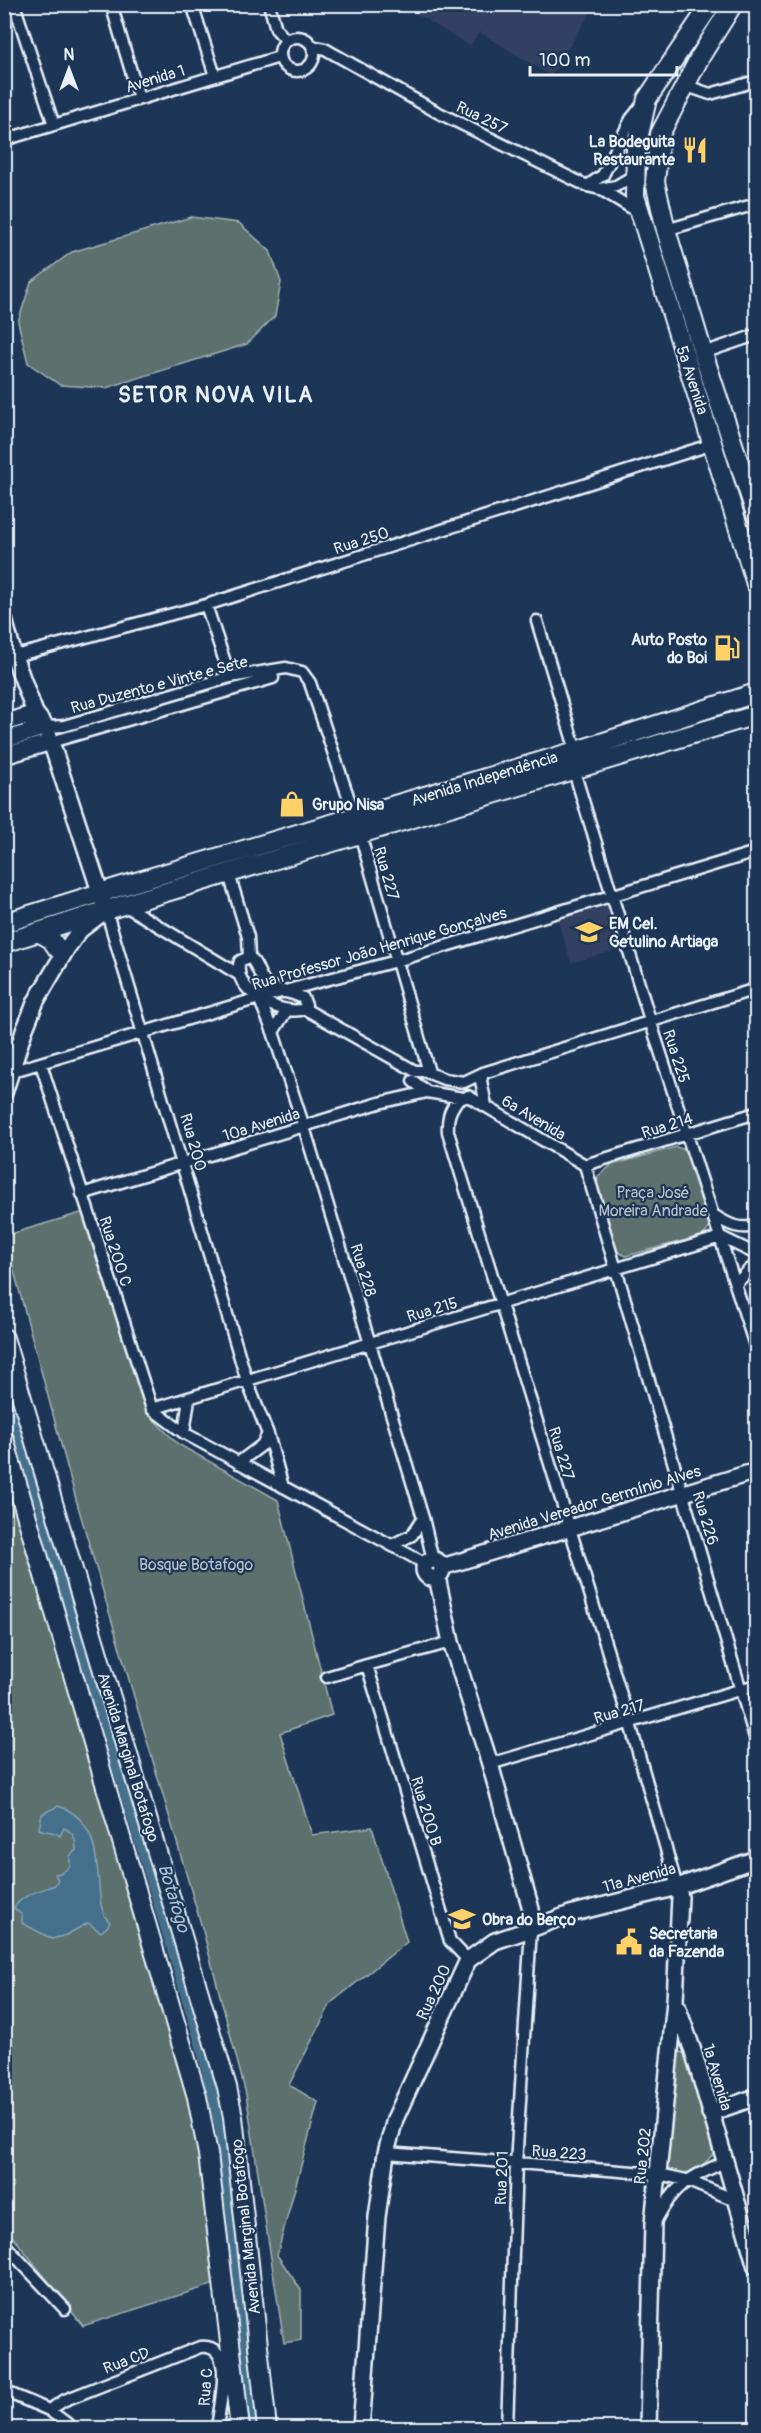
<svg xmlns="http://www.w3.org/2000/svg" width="761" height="2433" viewBox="0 0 761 2433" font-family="Pangolin,sans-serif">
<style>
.built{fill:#304062}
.green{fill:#5b716d;stroke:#a2b1b2;stroke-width:1.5}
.water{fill:#45708c;stroke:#86a4b7;stroke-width:1.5}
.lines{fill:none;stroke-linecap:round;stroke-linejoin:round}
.canal{stroke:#45708c;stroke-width:10}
.street-casing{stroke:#e8f1f8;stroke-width:15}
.secondary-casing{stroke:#e8f1f8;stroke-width:20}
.primary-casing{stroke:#e8f1f8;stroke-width:22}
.street{stroke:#1d3557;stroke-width:10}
.secondary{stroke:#1d3557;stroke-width:15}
.primary{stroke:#1d3557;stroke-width:18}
.labels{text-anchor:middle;stroke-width:4.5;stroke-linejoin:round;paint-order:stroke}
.street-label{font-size:16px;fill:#e8f1f8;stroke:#1d3557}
.poi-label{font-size:16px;font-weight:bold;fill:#e8f1f8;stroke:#1d3557;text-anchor:start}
.park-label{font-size:16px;fill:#b7c4c7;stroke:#1d3557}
.water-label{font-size:18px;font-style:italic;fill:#afc4d2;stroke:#1d3557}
.district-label{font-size:22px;font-weight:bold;letter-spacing:1.5px;fill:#e8f1f8;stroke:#1d3557}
</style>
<rect width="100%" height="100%" fill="#1d3557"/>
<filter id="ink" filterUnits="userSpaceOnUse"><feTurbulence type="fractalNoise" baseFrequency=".0167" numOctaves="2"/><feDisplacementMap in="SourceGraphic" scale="12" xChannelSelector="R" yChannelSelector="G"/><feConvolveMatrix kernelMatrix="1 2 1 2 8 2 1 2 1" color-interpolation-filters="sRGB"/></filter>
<g filter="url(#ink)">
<!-- built -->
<path class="built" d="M 402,5 L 595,5 L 551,76 L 479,32 L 470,46 Z
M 601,901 L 610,906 L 623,948 L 571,963 L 556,915 Z"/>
<!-- green -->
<path class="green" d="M 191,217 L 239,223 L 270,251 L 281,282 L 275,316 L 247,344 L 106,388 L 60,385 L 28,363 L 18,322 L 31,282 L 72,252 Z
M 676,1147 L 686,1150 L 710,1218 C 711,1227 709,1231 701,1236 L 626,1256 L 619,1253 L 614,1245 L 597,1185 L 598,1176 L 612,1165 Z
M 84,1212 L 147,1413 L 178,1444 L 278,1500 L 332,1715 L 280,1733 L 312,1835 L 372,1827 L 407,1942 L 331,2003 L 289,2085 L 318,2102 L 277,2255 L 301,2290 L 301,2340 L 284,2343 L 246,2094 L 203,1931 L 77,1503 L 5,1238 L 4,1236 Z
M 4,1427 L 65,1619 L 199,2139 L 218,2283 L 83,2326 L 18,2243 L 5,2230 Z
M 673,2052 L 688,2053 L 714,2153 C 698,2173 687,2178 663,2167 Z"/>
<!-- water -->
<path class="water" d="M 58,1806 C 116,1824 87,1906 110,1922 L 107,1927 L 101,1932 L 88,1923 L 66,1935 L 52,1939 L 22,1923 L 22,1915 L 14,1908 C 22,1894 40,1891 55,1885 L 58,1880 L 55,1874 L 62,1873 L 70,1866 L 70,1856 L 76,1850 C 76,1839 74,1833 64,1828 L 60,1836 C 53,1830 47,1833 39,1829 L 42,1814 Z"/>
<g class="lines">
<!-- canal -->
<path class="canal" d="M 4,1389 L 201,2046 L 220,2128 L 254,2428"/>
<!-- street casing -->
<g class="street-casing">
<path id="street" d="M 14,4 L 54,125
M 111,4 L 139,98
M 192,4 L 215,76
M 269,4 L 276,29 L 286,40
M280 54a17 17 0 1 1 34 0a17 17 0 1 1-34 0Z
M 312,46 L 325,49 L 437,112 L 587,186 L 600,189 L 640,213
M 684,85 L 710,94 L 756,81
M 4,140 L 279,57
M 587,186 L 603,175 L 631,119 L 643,104
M 600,189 L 616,186 L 635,175
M 666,230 L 756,204
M 700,354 L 756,335
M 206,605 L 230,677
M 537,621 L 576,751
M 4,659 L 206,605 L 713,444
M 19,718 L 46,727 L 64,726 L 230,677 L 286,668 L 302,672 L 310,683 L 355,817 L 429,1072
M 51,742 L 273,678
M 574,771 L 650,1020 L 756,1349
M 229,874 L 248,937 L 249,957
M 124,905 L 238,974
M 106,910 L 247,1381 L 268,1434 L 283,1487
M 249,957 L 240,961 C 230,990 281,1017 305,1009 L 415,1071 L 424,1071 L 444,1079 L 464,1082
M 249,957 C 258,963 258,977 267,984 C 277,992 292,992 303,998 L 306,1005 L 305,1009
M 259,998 L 273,1032 L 304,1127 L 423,1518 L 433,1560
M 273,1032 L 287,1010
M 41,1064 L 152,1409 L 184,1433 L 426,1564
M 10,1072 L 259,998 L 396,961 L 756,852
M 483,1073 L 481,1081 L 486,1105
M 413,1081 L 427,1092 L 463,1098
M 464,1082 L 483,1073 L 756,989
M 468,1096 L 585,1165
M 458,1099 C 450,1110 447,1117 448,1132 L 630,1724 L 677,1887
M 585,1165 L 756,1741
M 585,1165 L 756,1113
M 82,1194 L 379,1103 L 427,1092
M 715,1216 C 729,1225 740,1230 756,1226
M 721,1237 L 756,1254
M 736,1284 L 749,1270 L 756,1265
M 152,1409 L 721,1237
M 184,1433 L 189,1399
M 238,1463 L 262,1445 L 268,1434
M 392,1545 L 412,1535 L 423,1518
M 451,1642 L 367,1665 L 450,1941 L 468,1960
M 327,1677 L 367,1665
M 490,1764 L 756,1685
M 386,2153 L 659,2174 L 686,2180 L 735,2200
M 656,2220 C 676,2183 688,2179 724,2162
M 4,2244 L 65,2309
M 4,2391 L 49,2410 L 73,2428
M 49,2410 L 65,2400 L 200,2347 C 237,2342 219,2407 217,2428
M 507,2428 L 516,2164 L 531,1929"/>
</g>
<!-- secondary casing -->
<g class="secondary-casing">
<path id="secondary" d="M 4,619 L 14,656 L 35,713 L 46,727 L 51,742 L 106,910 L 80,930 L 67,948 L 36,1001 L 24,1031 L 4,1093
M 4,723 L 35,713
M 4,740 L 46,727
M 4,756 L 51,742
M424 1569a9 9 0 1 1 18 0a9 9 0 1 1-18 0Z
M 442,1567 L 756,1471
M 531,1929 L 570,1914 L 677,1887 L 756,1859
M 677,2006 L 693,2051 L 756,2267
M 710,2113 L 756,2097
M 361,2428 L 377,2217 L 386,2153 L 395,2119 L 468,1960 L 495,1941 L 531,1929 L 531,1909 L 490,1764 L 451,1642 L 437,1577
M 648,2428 L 653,2224 L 675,2001 L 680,1897 L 677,1887"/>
</g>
<!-- primary casing -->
<g class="primary-casing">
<path id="primary" d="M 711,4 L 647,99 L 636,148 L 635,196 L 756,584
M 733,4 L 700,57 L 660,134 L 655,182 L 666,230 L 703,353 L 756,514
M 4,923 L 119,887 L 576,751 L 756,693
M 40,933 L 51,939 L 57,948
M 4,943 L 123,905 L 756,715
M 4,1338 L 227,2087 L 233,2117 L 267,2428
M 4,1439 L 197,2097 L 208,2154 L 240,2428"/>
</g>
<!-- street -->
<use href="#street" class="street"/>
<!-- secondary -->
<use href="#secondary" class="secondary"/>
<!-- primary -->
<use href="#primary" class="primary"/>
</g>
</g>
<!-- icons -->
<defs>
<g id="restaurant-bare" transform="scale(2.07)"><path d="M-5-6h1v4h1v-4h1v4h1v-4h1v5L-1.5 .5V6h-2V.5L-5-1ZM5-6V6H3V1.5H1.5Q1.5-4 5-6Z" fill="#ffd166" stroke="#1d3557" stroke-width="2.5" paint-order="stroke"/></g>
<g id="fuel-bare" transform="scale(2.07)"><path d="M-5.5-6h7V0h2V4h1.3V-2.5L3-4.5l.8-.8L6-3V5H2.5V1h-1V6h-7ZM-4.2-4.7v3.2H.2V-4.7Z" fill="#ffd166" stroke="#1d3557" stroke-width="2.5" paint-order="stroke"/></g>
<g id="shop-bare" transform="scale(2.07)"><path d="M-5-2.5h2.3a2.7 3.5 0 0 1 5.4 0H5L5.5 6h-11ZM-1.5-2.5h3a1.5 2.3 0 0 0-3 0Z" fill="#ffd166" stroke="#1d3557" stroke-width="2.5" paint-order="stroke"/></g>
<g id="school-bare" transform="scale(2.07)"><path d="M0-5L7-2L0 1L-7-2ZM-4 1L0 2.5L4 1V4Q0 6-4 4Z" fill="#ffd166" stroke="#1d3557" stroke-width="2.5" paint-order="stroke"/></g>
<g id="civic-bare" transform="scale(2.07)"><path d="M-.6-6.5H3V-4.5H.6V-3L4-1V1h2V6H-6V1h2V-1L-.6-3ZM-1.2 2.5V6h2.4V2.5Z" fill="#ffd166" stroke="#1d3557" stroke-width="2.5" paint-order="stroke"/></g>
</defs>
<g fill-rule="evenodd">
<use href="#restaurant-bare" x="695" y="150"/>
<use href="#fuel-bare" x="727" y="648"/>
<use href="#shop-bare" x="292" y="804"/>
<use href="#school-bare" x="589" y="932"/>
<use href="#school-bare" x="462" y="1919"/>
<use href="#civic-bare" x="629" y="1942"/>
</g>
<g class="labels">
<!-- street labels -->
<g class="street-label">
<text transform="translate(155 78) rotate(-17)" y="6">Avenida 1</text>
<text transform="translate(482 117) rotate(26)" y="6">Rua 257</text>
<text transform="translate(693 380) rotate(72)" y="6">5ª Avenida</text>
<text transform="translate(361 540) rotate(-18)" y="6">Rua 250</text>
<text transform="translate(159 684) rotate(-15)" y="6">Rua Duzento e Vinte e Sete</text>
<text transform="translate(484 778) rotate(-17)" y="6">Avenida Independência</text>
<text transform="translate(387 873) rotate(74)" y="6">Rua 227</text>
<text transform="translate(379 948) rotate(-16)" y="6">Rua Professor João Henrique Gonçalves</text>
<text transform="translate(677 1056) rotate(72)" y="6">Rua 225</text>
<text transform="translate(534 1117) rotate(31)" y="6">6ª Avenida</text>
<text transform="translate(261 1124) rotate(-17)" y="6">10ª Avenida</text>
<text transform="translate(667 1125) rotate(-17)" y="6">Rua 214</text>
<text transform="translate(194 1142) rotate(74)" y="6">Rua 200</text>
<text transform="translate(116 1251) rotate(72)" y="6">Rua 200 C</text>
<text transform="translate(364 1270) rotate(73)" y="6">Rua 228</text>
<text transform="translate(432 1309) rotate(-17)" y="6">Rua 215</text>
<text transform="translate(562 1453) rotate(73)" y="6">Rua 227</text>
<text transform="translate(594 1502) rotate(-17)" y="6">Avenida Vereador Germínio Alves</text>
<text transform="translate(706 1518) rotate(73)" y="6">Rua 226</text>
<text transform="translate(619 1711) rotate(-16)" y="6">Rua 217</text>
<text transform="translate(129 1757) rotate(73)" y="6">Avenida Marginal Botafogo</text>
<text transform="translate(427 1811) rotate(73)" y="6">Rua 200 B</text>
<text transform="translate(639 1877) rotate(-15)" y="6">11ª Avenida</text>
<text transform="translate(433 1992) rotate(-65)" y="6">Rua 200</text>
<text transform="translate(718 2077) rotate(74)" y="6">1ª Avenida</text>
<text transform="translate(559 2152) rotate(4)" y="6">Rua 223</text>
<text transform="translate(642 2156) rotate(-84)" y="6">Rua 202</text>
<text transform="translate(501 2178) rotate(-88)" y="6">Rua 201</text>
<text transform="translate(245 2227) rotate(-96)" y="6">Avenida Marginal Botafogo</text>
<text transform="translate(126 2360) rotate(-21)" y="6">Rua CD</text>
<text transform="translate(205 2387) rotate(-86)" y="6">Rua C</text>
</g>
<!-- poi labels -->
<g class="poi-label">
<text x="675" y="147" text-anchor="end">La Bodeguita<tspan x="675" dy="18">Restaurante</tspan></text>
<text x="707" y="645" text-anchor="end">Auto Posto<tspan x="707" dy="18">do Boi</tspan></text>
<text x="312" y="810">Grupo Nisa</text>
<text x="609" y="929">EM Cel.<tspan x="609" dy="18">Getulino Artiaga</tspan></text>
<text x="482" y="1925">Obra do Berço</text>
<text x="649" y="1939">Secretaria<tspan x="649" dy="18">da Fazenda</tspan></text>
</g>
<!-- park labels -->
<g class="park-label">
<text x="653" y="1198">Praça José<tspan x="653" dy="18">Moreira Andrade</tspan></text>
<text x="196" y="1570">Bosque Botafogo</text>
</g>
<!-- water labels -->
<g class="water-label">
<text transform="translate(174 1898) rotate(73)" y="6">Botafogo</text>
</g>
<!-- district labels -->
<g class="district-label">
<text x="216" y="402">SETOR NOVA VILA</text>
</g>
</g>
<!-- margin -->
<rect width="761" height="2433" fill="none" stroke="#1d3557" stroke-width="24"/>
<rect x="12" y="12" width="737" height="2409" fill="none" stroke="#e8f1f8" stroke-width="2" filter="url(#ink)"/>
<!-- north arrow -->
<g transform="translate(69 69)" stroke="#1d3557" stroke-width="4.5" paint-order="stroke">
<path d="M0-4.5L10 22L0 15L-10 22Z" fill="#e8f1f8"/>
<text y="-9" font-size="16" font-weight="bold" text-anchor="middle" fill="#e8f1f8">N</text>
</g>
<!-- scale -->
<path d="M530 66v9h147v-9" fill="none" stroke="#e8f1f8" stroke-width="3"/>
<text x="539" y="66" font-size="18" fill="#e8f1f8" stroke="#1d3557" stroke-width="4.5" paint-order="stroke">100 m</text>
</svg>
